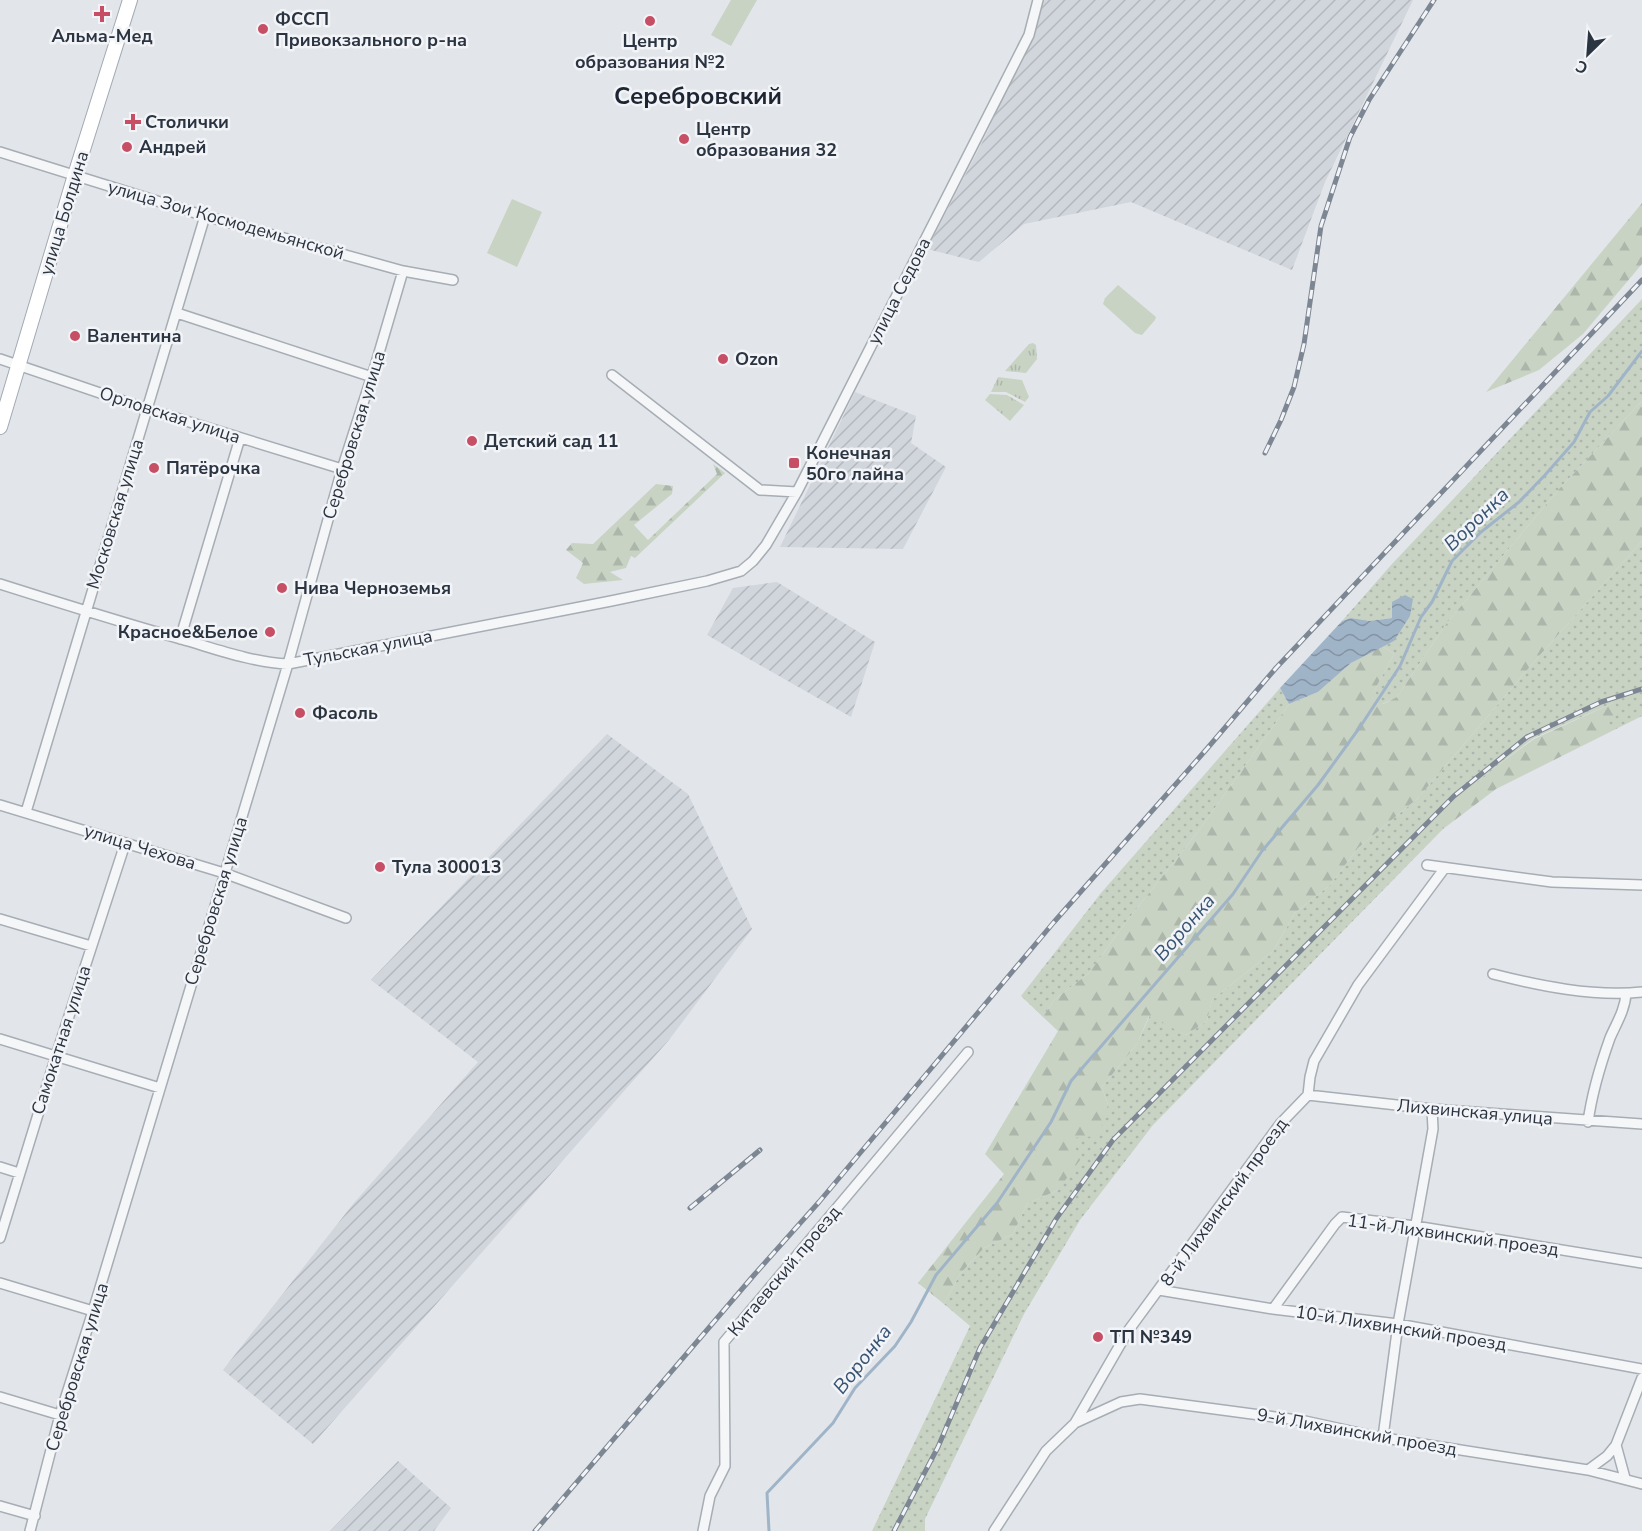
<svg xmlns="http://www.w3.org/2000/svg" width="1642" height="1531" viewBox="0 0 1642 1531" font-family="'Nunito Sans',sans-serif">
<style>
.industrial{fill:url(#industrial-furrows)}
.grass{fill:url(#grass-dots)}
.forest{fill:url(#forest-firs)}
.park{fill:url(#park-tufts)}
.garden{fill:#c8d3c4}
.water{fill:url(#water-waves)}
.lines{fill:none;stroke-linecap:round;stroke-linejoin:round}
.stream{stroke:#a0b4c8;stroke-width:3}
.street-casing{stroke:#a7adb4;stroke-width:12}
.primary-casing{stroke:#a2aab5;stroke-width:16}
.street{stroke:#f5f6f8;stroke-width:9}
.primary{stroke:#fff;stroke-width:14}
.rail-casing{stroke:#7d8693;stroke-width:5}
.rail{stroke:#f2f4f7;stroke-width:3;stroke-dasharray:9;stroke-linecap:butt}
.poi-dot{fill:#c74f65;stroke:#f2f4f7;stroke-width:2}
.labels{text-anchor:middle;stroke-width:5;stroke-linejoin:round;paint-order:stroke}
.poi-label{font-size:18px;font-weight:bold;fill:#2b3441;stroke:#f2f4f7;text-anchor:start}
.street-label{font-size:18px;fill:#2b3441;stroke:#f2f4f7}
.water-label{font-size:20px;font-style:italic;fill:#385473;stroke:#f2f4f7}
.district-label{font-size:24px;font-weight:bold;fill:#1d2532;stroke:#f2f4f7}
</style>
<defs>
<pattern id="industrial-furrows" width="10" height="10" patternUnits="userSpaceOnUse" patternTransform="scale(1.5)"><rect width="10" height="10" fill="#d1d5dc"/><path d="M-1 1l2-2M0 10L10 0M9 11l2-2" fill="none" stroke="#b4b7be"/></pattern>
<pattern id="grass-dots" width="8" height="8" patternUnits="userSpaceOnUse" patternTransform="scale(1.5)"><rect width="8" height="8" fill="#c8d3c4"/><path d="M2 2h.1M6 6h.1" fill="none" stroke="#acb6aa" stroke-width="1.8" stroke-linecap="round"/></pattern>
<pattern id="forest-firs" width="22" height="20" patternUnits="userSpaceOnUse" patternTransform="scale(1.5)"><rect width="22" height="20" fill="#c8d3c4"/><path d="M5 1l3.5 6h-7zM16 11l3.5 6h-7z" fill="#acb6aa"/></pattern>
<pattern id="park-tufts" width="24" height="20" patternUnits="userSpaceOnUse" patternTransform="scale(1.5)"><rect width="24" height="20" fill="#c8d3c4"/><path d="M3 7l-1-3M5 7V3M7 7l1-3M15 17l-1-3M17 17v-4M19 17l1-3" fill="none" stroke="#acb6aa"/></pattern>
<pattern id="water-waves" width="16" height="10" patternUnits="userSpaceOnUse" patternTransform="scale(1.5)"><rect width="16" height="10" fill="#a0b4c8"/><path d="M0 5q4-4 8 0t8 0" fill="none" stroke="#8393a4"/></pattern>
</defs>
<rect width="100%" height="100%" fill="#e2e6ea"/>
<!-- industrial -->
<path class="industrial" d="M 1044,0 L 1413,0 L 1325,182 L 1292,270 L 1131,202 L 1024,224 L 979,262 L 927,249 L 988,131 Z
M 855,392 L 916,416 L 911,443 L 946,467 L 903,549 L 780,547 Z
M 777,582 L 875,642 L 851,717 L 707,635 L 733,588 Z
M 607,734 L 688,794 L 752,929 L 669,1040 L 313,1444 L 223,1370 L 353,1204 L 478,1062 L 371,980 Z
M 398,1461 L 451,1508 L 434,1531 L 330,1531 Z"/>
<!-- grass -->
<path class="grass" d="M 1642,299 L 1642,401 L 1559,489 L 1446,624 L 1397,697 L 1382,704 L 1374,691 L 1394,654 L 1382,646 L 1394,641 L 1392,618 L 1370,621 L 1351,618 L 1342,621 L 1392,564 Z
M 1642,541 L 1642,716 L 1608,733 L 1608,720 L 1613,703 L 1534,738 L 1498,765 L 1438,819 L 1443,829 L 1153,1125 L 1080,1220 L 1024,1314 L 925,1519 L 925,1531 L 872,1531 L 970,1326 L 944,1304 L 960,1274 L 984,1248 L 1013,1234 L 1027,1204 L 1058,1190 L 1072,1138 L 1108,1105 L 1102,1087 L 1137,1044 L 1150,1015 L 1186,1035 L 1207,1021 L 1212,1000 L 1273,951 L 1295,913 L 1330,885 L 1358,848 L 1418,798 L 1540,655 Z
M 1280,688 L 1289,704 L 1197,833 L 1126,922 L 1089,973 L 1054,1000 L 1043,1017 L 1021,996 L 1101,893 Z"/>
<!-- forest -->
<path class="forest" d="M 1642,203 L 1642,264 L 1583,334 L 1539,370 L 1486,392 Z
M 1642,401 L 1642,541 L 1540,655 L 1418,798 L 1358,848 L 1330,885 L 1295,913 L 1273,951 L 1212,1000 L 1207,1021 L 1186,1035 L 1149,1016 L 1137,1044 L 1102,1087 L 1108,1105 L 1099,1136 L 1072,1138 L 1080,1160 L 1058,1190 L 1027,1204 L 1013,1234 L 984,1248 L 960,1274 L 944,1304 L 918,1283 L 1004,1174 L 985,1154 L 1058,1031 L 1043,1017 L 1054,1000 L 1089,973 L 1126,922 L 1197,833 L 1289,704 L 1318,692 L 1351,663 L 1382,646 L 1394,654 L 1374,691 L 1383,704 L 1397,697 L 1446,624 L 1559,489 Z
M 713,464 L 725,473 L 635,558 L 631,556 L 626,568 L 610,572 L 623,580 L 584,584 L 576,578 L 583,563 L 566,550 L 572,543 L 593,544 L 656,484 L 673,486 L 672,494 L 634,525 L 648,540 L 717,474 Z
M 1613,703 L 1621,711 L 1608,720 L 1608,733 L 1496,789 L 1443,829 L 1437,819 L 1498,765 L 1534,739 Z"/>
<!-- park -->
<path class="park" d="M 1033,343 L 1036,345 L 1037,359 L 1026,373 L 1005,371 L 1029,344 Z
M 998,377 L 1022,380 L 1029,397 L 1025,402 L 1006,392 L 991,392 Z
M 990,394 L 1007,395 L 1024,405 L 1010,421 L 985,400 Z"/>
<!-- garden -->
<path class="garden" d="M 731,0 L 757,0 L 731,46 L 711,35 Z
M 512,199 L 542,212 L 517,267 L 487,253 Z
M 1118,285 L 1156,317 L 1155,320 L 1142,335 L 1135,333 L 1103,304 L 1105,298 Z"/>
<!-- water -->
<path class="water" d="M 1405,595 L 1413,599 L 1410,616 L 1394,641 L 1351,663 L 1318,692 L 1289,704 L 1280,688 L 1342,621 L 1351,618 L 1370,621 L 1392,618 L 1392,602 Z"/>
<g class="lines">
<!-- stream -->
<path class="stream" d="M 769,1531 L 767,1493 L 833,1423 L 855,1388 L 895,1346 L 911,1322 L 936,1275 L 997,1203 L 1051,1122 L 1071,1081 L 1233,894 L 1262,851 L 1318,785 L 1360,727 L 1400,666 L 1421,617 L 1432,602 L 1452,561 L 1481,532 L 1519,502 L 1545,475 L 1574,442 L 1590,412 L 1608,396 L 1642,351"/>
<!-- street casing -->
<g class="street-casing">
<path id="street" d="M 0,152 L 205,216 L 403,271 L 453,280
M 177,313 L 372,377
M 0,359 L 147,409 L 342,469
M 612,375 L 760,490 L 797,492
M 0,584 C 60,603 120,622 181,639 C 216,649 251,662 288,664 L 611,601 L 707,581 L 741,571 L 753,561 L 766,545 L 797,492 L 1029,35 L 1038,0
M 180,639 L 240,438
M 0,805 L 224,873 L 346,918
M 26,812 L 205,216
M 1427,865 L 1552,882 L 1642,885
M 0,919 L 91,946
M 1493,974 C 1540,986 1593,997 1642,992
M 0,1039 L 160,1088
M 1308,1095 L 1432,1109 L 1642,1124
M 1588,1122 C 1592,1093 1600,1066 1610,1038 C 1616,1024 1625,1010 1626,994
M 0,1167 L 19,1173
M 0,1238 L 56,1056 L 125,844
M 0,1283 L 93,1311
M 1159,1290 L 1273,1309 L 1398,1324 L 1642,1369
M 1273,1309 L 1335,1224 L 1342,1217 L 1415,1226 L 1642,1263
M 0,1397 L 60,1415
M 1075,1423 L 1121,1402 L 1140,1399 L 1305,1421 L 1378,1437 L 1588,1470 L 1642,1484
M 1383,1437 L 1398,1324 L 1433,1129 L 1432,1109
M 1588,1470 L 1607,1456 L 1616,1445
M 1625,1478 L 1616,1445 L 1642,1378
M 0,1506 L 35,1516
M 30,1531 L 60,1415 L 93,1311 L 288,664 L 342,469 L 376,363 L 403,271
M 703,1531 L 710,1496 L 725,1466 L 724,1342 L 968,1052
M 994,1531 L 1046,1451 L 1075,1423 L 1128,1331 L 1280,1124 L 1308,1095 L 1310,1077 L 1314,1061 L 1358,985 L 1444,869"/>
</g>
<!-- primary casing -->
<g class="primary-casing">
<path id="primary" d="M 0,427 L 75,175 L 130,0"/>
</g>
<!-- street -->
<use href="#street" class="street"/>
<!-- primary -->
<use href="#primary" class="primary"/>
<!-- rail casing -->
<g class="rail-casing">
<path id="rail" d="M 1265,453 L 1281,420 L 1294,387 L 1304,344 L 1321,226 L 1350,137 L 1369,100 L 1434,0
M 690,1208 L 760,1150
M 535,1531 L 754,1275 L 819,1202 L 1054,922 L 1205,751 L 1276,668 L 1642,280
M 894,1531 L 938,1447 L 980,1348 L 1056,1219 L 1113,1140 L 1454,796 L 1527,737 L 1601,702 L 1642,689"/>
</g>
<!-- rail -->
<use href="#rail" class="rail"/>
</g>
<!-- markers -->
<g class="poi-dot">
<path d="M99 5h6v6h6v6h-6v6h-6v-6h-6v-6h6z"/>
<circle cx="650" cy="21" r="6"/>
<circle cx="263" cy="29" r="6"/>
<path d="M130 113h6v6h6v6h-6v6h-6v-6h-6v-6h6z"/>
<circle cx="684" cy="139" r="6"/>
<circle cx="127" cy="147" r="6"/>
<circle cx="75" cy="336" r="6"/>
<circle cx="723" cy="359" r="6"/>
<circle cx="472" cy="441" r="6"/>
<rect x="788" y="457" width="12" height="12" rx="3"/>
<circle cx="154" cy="468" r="6"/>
<circle cx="282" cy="588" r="6"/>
<circle cx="270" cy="632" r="6"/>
<circle cx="300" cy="713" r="6"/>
<circle cx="380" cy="867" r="6"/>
<circle cx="1098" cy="1337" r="6"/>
</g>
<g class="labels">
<!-- poi labels -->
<g class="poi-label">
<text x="275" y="25">ФССП<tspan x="275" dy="21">Привокзального р-на</tspan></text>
<text x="102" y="42" text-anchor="middle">Альма-Мед</text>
<text x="650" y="47" text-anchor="middle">Центр<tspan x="650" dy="21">образования №2</tspan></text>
<text x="145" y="128">Столички</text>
<text x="696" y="135">Центр<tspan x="696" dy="21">образования 32</tspan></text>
<text x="139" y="153">Андрей</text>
<text x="87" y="342">Валентина</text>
<text x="735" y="365">Ozon</text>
<text x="484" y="447">Детский сад 11</text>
<text x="806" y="459">Конечная<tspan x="806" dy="21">50го лайна</tspan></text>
<text x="166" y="474">Пятёрочка</text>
<text x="294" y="594">Нива Черноземья</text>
<text x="258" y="638" text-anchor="end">Красное&amp;Белое</text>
<text x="312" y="719">Фасоль</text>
<text x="392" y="873">Тула 300013</text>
<text x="1110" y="1343">ТП №349</text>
</g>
<!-- street labels -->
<g class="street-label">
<text transform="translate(64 213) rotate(-73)" y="6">улица Болдина</text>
<text transform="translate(226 220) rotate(16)" y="6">улица Зои Космодемьянской</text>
<text transform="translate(899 291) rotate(-63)" y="6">улица Седова</text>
<text transform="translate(170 415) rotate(18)" y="6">Орловская улица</text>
<text transform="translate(354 435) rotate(-73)" y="6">Серебровская улица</text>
<text transform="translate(115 514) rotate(-73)" y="6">Московская улица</text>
<text transform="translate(368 648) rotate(-11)" y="6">Тульская улица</text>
<text transform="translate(140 847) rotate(17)" y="6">улица Чехова</text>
<text transform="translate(216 901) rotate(-73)" y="6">Серебровская улица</text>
<text transform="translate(61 1040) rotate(-72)" y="6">Самокатная улица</text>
<text transform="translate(1475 1112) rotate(5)" y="6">Лихвинская улица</text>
<text transform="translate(1224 1202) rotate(-54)" y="6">8-й Лихвинский проезд</text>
<text transform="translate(1453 1235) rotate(8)" y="6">11-й Лихвинский проезд</text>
<text transform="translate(784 1271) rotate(-50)" y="6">Китаевский проезд</text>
<text transform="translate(1401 1328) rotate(9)" y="6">10-й Лихвинский проезд</text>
<text transform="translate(77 1367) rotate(-73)" y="6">Серебровская улица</text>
<text transform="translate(1357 1432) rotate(10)" y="6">9-й Лихвинский проезд</text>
</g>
<!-- water labels -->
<g class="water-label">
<text transform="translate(1476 519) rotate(-44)" y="7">Воронка</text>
<text transform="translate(1184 927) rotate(-49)" y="7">Воронка</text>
<text transform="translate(862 1359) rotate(-52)" y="7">Воронка</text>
</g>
<!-- district labels -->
<g class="district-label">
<text x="698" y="104">Серебровский</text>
</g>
</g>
<!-- north arrow -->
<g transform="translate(1588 54) rotate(205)" stroke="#f2f4f7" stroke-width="4.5" paint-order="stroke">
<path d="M0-4.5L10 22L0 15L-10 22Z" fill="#2b3441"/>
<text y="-9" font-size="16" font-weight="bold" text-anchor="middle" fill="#2b3441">С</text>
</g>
</svg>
